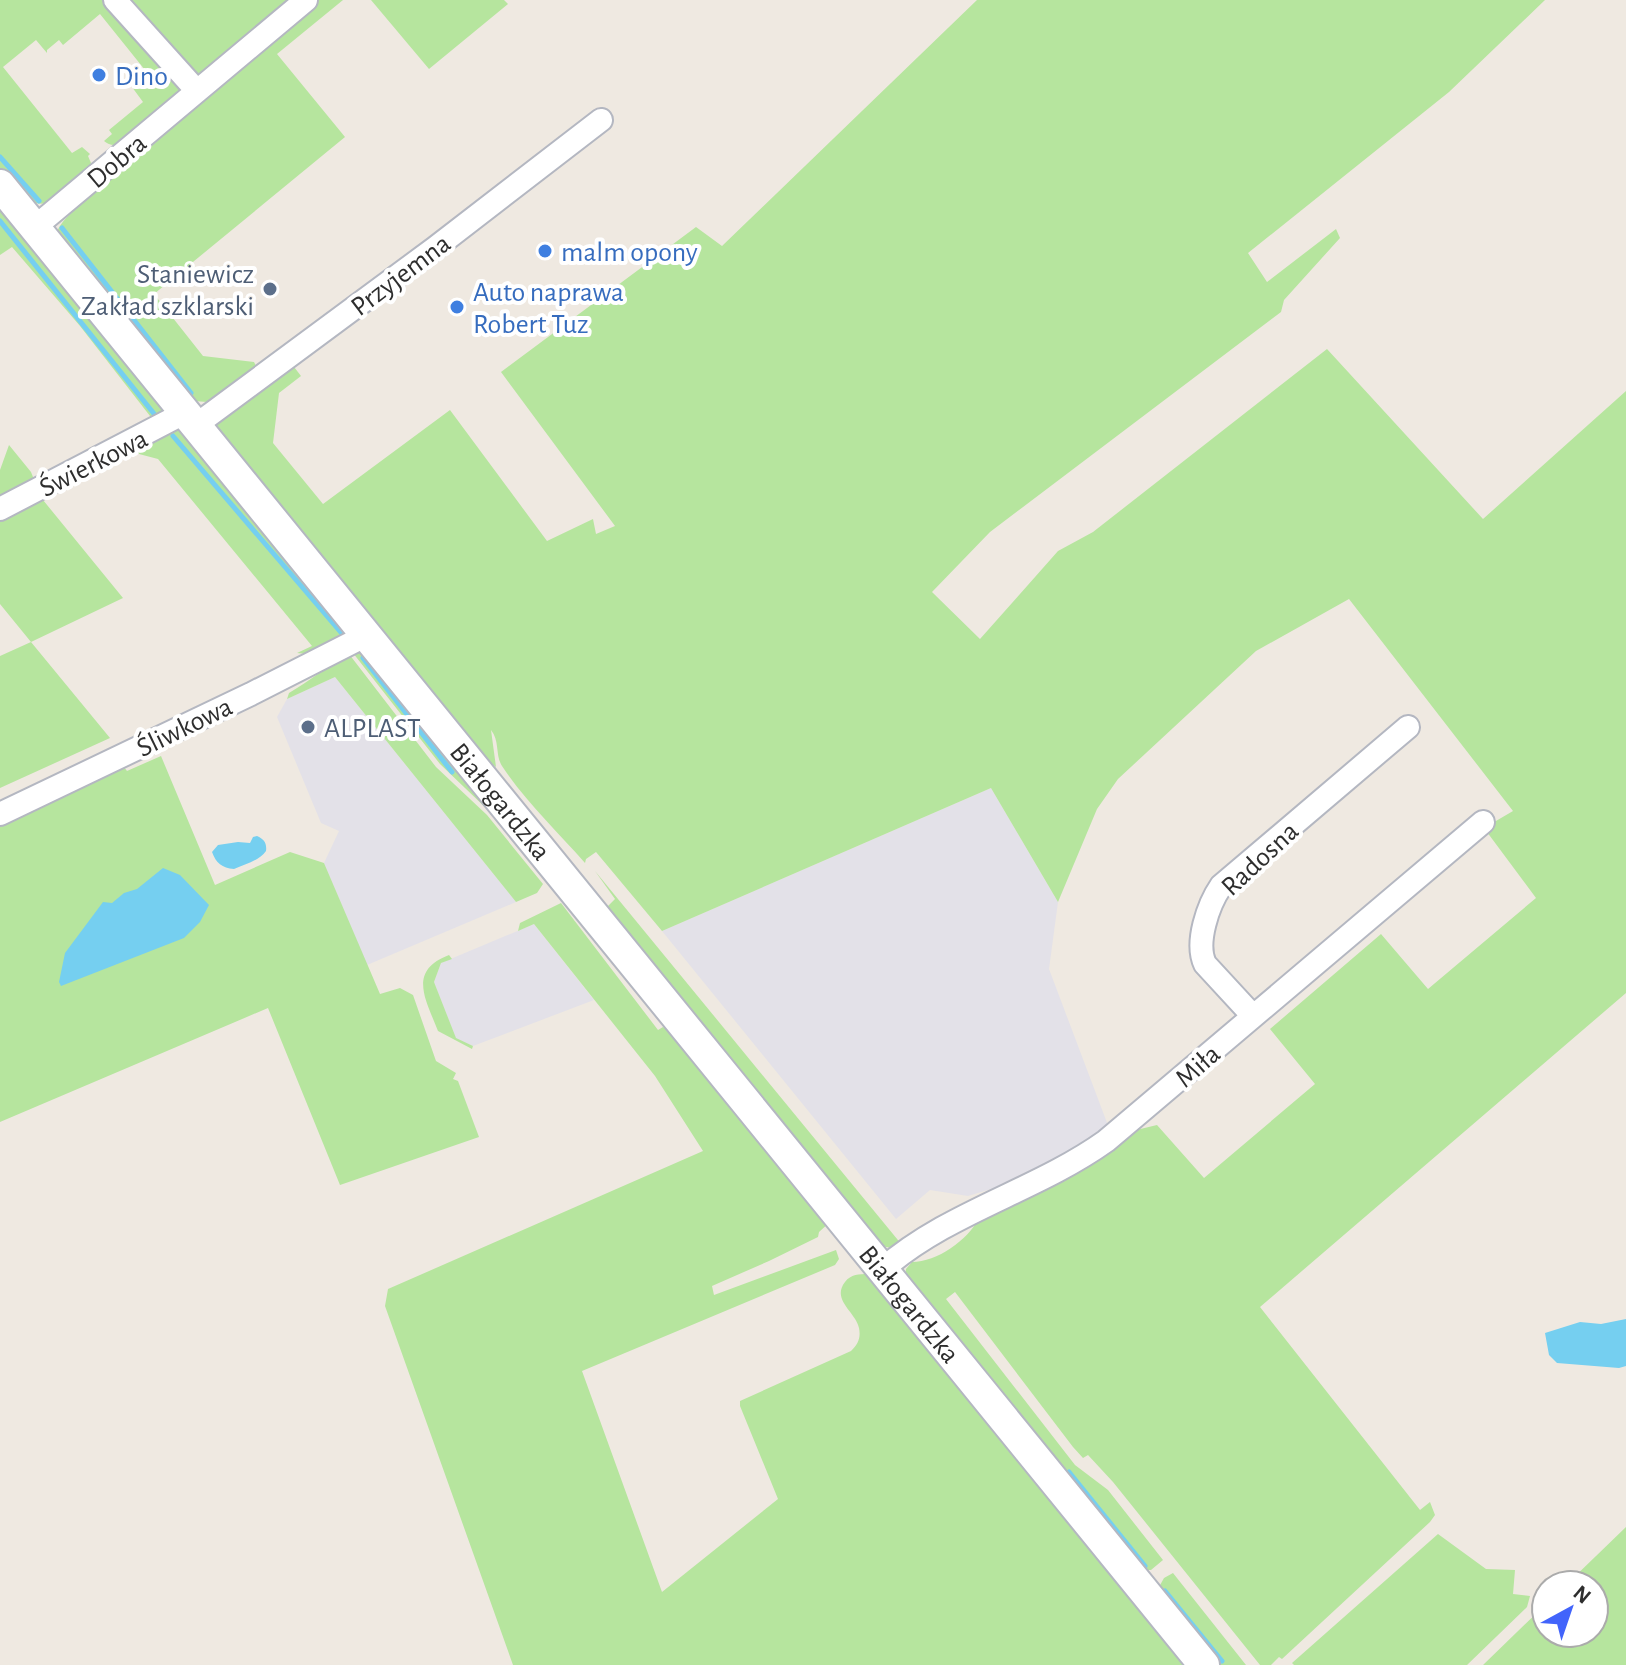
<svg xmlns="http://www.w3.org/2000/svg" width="1626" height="1665" viewBox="0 0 1626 1665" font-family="'Alegreya Sans',sans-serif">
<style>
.industrial{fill:#e3e1e8}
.green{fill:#b6e59e}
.water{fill:#75cff0}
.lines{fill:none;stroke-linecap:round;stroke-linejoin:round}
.stream{stroke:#75cff0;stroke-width:5}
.minor-casing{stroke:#b4b7c1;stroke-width:26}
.secondary-casing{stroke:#b4b7c1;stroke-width:34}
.minor{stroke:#fff;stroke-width:22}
.secondary{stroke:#fff;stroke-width:30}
.shop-dot{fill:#3f7fe0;stroke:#fff;stroke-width:3}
.service-dot{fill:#5c6f8a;stroke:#fff;stroke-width:3}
.labels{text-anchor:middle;stroke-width:8;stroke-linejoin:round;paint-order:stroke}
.shop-label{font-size:28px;fill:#366cbe;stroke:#fff;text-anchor:start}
.street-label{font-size:28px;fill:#2e2e2e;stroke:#fff}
.service-label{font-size:28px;fill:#4e5e75;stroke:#fff;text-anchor:end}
</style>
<rect width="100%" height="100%" fill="#efe9e1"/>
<!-- industrial -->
<path class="industrial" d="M 335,677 L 516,902 L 367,965 L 324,863 L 339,831 L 321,823 L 277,717 L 287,699 Z
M 991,788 L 1058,902 L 1049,969 L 1109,1128 L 1024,1179 L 968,1196 L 930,1190 L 896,1219 L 662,931 Z
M 534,924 L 594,1000 L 473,1046 L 456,1039 L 434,982 L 441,963 Z"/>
<!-- green -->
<path class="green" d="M 0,0 L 343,0 L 277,54 L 345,137 L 154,294 L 203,356 L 254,362 L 256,366 L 213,400 L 207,402 L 194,401 L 57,233 C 60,214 137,157 156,142 L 143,125 C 131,135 118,153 104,141 L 112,134 L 109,130 L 143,102 L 129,83 L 145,70 L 100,14 L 63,45 L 59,40 L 47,50 L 47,53 L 36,40 L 3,67 L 72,153 L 82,147 L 90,154 L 88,156 L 91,163 L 88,170 L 46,203 C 29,208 12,184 0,172 Z
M 371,0 L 504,0 L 508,4 L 429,69 Z
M 977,0 L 1545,0 L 1449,92 L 1248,253 L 1267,282 L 1336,229 L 1340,238 L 1284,300 L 1281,312 L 990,532 L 932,592 L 980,639 L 1058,551 L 1093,532 L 1327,349 L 1483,519 L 1626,391 L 1626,993 L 1260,1307 L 1420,1510 L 1430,1502 L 1435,1515 L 1430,1522 L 1282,1659 L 1279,1657 L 1271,1665 L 1260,1665 L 1113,1482 L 1088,1455 L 1083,1458 L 1073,1447 L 955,1292 L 946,1299 L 1075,1465 L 1108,1490 L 1163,1560 L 1151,1570 L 1140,1570 L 905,1278 L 906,1269 L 912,1262 C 937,1262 968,1240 979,1218 L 1128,1132 L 1157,1125 L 1204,1178 L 1315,1084 L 1270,1029 L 1381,934 L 1428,989 L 1536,898 L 1484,828 L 1513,811 L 1349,599 L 1256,651 L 1118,779 L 1097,809 L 1058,902 L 991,788 L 662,931 L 596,852 L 586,859 L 585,863 C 558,832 525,801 502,766 C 495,755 500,741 491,730 L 496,767 L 466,744 L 216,428 L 219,420 L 291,363 L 301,376 L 279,393 L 273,443 L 323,504 L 450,410 L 547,541 L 593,519 L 596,534 L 615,526 L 501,372 L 696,227 L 722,246 Z
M 0,199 L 163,398 L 165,412 L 156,419 L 150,416 L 80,326 L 12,247 L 0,255 Z
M 178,428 L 191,434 L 346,632 C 338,652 316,655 297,653 L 312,646 L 158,459 L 139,454 L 136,448 Z
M 9,445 L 31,472 L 37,487 L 0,505 L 0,470 Z
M 43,500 L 123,598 L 31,642 L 110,738 L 0,788 L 0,656 L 31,642 L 0,604 L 0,522 Z
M 356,651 L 365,652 L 545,879 L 490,812 L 440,764 L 353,653 Z
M 349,654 L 436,767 L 487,815 L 543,884 L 537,893 L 516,902 L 335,677 L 287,699 L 289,693 C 310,681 327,666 349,654 Z
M 161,756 L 215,885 L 290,852 L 324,863 L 380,994 L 400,988 L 413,995 L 436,1061 L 456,1073 L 453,1079 L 458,1081 L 479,1137 L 340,1185 L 268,1008 L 0,1122 L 0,821 L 124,767 L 127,771 Z
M 595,871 L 902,1245 L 891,1248 L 877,1245 L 602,912 L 615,899 Z
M 561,903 L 658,1030 L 663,1027 L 691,1047 L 830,1222 L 819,1232 L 818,1237 L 769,1261 L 712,1286 L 714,1295 L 836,1250 L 839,1259 L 835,1265 L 582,1371 L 662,1592 L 778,1499 L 740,1406 L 740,1401 L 851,1351 C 858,1344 861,1338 859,1328 C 856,1312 831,1300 845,1282 C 851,1274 859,1274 868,1274 L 1193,1665 L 513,1665 L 385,1306 L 388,1289 L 703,1151 L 655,1076 L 534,924 L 518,931 L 520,923 Z
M 449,955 L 452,959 L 441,963 L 434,982 L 456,1038 L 473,1046 L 472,1049 L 438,1031 C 426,1000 407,971 449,955 Z
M 1626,1527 L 1626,1665 L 1483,1665 L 1546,1604 L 1546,1633 L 1594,1633 L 1594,1585 L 1566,1585 Z
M 1438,1534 L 1486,1569 L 1515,1570 L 1513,1594 L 1530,1596 L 1527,1607 L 1467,1665 L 1294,1665 L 1292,1663 Z
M 1173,1573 L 1246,1665 L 1214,1665 L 1159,1587 L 1164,1578 Z"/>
<!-- water -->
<path class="water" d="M 257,836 C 264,839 267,843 266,851 C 259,861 245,864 234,869 C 222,868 216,863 212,852 L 218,845 L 238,842 L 250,843 L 253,837 Z
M 163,868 L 180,875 L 209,905 L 200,922 L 184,938 L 61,986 L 59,982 L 65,953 L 103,902 L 112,903 L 124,893 L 137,889 Z
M 1626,1319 L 1626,1366 L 1619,1368 L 1557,1363 L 1549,1355 L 1545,1333 L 1580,1322 L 1601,1324 Z"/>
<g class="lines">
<!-- stream -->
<path class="stream" d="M 0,157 L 39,201
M 0,221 L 155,415
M 62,228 L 191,393
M 173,436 L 344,636
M 363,658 L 452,772
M 1069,1472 L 1145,1566
M 1165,1591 L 1222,1661"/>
<!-- minor casing -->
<g class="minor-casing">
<path id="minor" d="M 115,0 L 197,91
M 35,227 L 306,0
M 196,425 L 435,248 L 601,120
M 0,509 L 186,412
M 0,814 L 251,694 L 367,635
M 1253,1016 L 1205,964 C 1195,943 1208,905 1221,886 L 1408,727
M 883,1269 C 948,1212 1036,1191 1106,1141 L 1483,822"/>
</g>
<!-- secondary casing -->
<g class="secondary-casing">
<g id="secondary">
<path id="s1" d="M 0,185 L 1204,1665"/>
</g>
</g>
<!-- minor -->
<use href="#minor" class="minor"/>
<!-- secondary -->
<use href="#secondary" class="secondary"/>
</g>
<!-- markers -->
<g class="shop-dot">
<circle cx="99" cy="75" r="8"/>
<circle cx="545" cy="251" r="8"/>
<circle cx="457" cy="307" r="8"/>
</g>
<g class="service-dot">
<circle cx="270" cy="289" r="8"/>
<circle cx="308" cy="727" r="8"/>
</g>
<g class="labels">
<!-- shop labels -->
<g class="shop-label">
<text x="115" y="85">Dino</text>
<text x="561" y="261">malm opony</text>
<text x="473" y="301">Auto naprawa<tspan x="473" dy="32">Robert Tuz</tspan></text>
</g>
<!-- street labels -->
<g class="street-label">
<text transform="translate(116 160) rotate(-40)" y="10">Dobra</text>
<text transform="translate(400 274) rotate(-37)" y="10">Przyjemna</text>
<text transform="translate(93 462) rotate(-27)" y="10">Świerkowa</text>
<text transform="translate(184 726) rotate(-26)" y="10">Śliwkowa</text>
<text dy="10" stroke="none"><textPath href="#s1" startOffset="794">Białogardzka</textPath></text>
<text transform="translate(1259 858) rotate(-43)" y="10">Radosna</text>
<text transform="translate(1197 1065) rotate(-41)" y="10">Miła</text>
<text dy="10" stroke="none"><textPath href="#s1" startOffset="1442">Białogardzka</textPath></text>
</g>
<!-- service labels -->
<g class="service-label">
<text x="254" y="283">Staniewicz<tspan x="254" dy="32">Zakład szklarski</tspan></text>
<text x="324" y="737" text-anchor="start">ALPLAST</text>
</g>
</g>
<!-- north arrow -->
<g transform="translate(1570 1609) rotate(40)"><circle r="38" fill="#ffffff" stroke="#ababab" stroke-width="2"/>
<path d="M0-6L14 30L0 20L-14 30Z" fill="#4264fb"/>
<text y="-12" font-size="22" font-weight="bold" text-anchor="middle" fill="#2e2e2e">N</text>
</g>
</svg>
